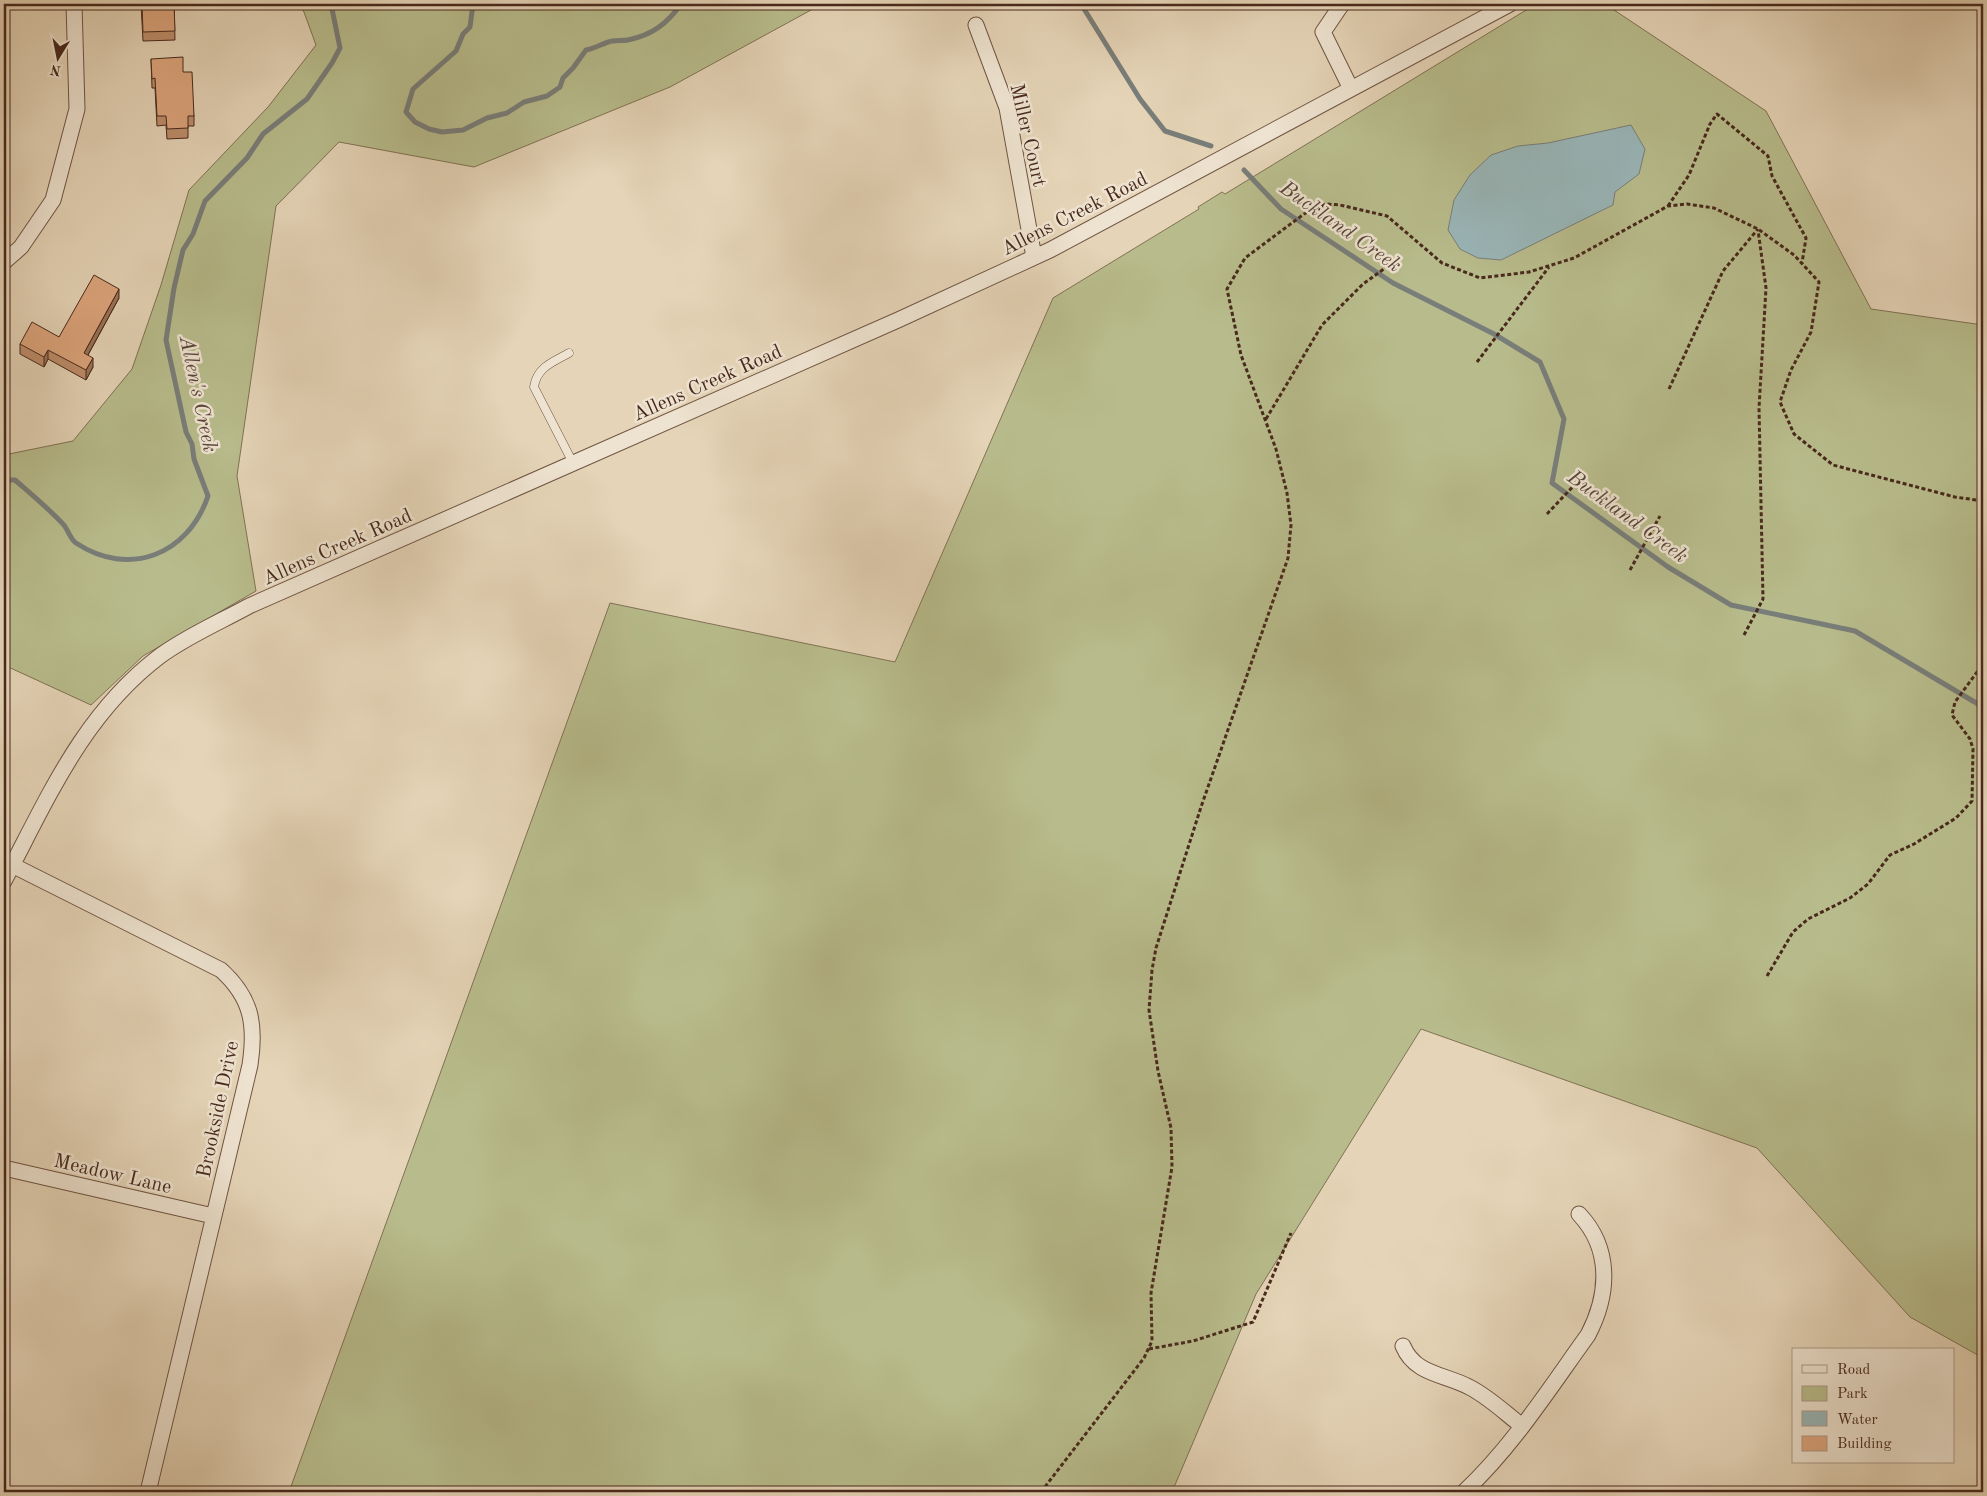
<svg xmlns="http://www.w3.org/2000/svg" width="1987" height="1496" viewBox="0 0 1987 1496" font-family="'Old Standard TT',serif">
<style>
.green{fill:#b8bc8c;stroke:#807254}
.water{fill:#99b6b8;stroke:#797e7a}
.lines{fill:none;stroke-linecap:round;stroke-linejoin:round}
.stream{stroke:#797e7a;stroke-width:5}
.service-casing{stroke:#6f5443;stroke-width:9}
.minor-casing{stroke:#6f5443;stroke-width:17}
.path{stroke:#48291c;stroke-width:3;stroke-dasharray:4 2.5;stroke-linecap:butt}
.service{stroke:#eee3d0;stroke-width:8}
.minor{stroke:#eee3d0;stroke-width:15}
.wall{fill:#be8e6c;stroke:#48291c}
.shaded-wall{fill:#9b7458;stroke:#48291c}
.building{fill:#dda57d;stroke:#48291c}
.labels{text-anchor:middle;stroke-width:5;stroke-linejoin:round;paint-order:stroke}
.street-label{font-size:20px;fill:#48291c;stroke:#eee3d0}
.water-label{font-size:21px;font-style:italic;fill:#58453b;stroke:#eee3d0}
</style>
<rect width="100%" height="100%" fill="#e5d4b7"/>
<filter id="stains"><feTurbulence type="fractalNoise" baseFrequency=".004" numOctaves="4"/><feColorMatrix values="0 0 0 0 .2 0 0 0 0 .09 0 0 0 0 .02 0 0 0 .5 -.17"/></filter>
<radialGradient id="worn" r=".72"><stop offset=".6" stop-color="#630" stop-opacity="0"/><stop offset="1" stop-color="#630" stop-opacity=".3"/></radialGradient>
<!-- green -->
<path class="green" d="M 301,4 L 822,4 L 670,87 L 474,167 L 339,142 L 276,206 L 237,476 L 256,591 L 143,656 L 91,705 L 4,665 L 4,455 L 73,441 L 132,369 L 161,285 L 189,190 L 268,107 L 316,45 Z
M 1536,4 L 1605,4 L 1766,111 L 1871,309 L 1983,325 L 1983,1358 L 1910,1317 L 1757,1148 L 1421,1029 L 1256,1294 L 1172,1492 L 289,1492 L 610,603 L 895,662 L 1053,298 L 1199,209 L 1198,207 L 1222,192 L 1225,194 Z"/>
<!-- water -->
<path class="water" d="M 1631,125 L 1645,149 L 1639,174 L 1615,192 L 1613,205 L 1501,260 L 1478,258 L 1460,249 L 1448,230 L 1454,200 L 1470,175 L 1491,155 L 1518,146 L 1548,143 Z"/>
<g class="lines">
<!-- stream -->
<path class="stream" d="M 473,4 L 470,27 L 463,34 L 456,51 L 413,89 L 406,112 L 415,122 L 429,129 L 442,132 L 463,130 L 487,118 L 507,113 L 524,102 L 547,96 L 560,87 L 563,78 L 573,68 L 586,50 C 596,48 603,43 612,41 C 617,40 623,41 628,40 C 652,35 667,24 681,4
M 1081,4 L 1140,99 L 1165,131 L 1211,146
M 1244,170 L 1281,209 L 1393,283 L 1494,334 L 1540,362 L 1564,419 L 1552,483 L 1668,567 L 1731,605 L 1855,631 L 1983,707
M 4,480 L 15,480 C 31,494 48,508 63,524 C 68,529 70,539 76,543 C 129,578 188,555 208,496 L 194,459 L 192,444 L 186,432 L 166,340 L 174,288 L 183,250 L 193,234 L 205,201 L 247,158 L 263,134 L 307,99 L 332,63 L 340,48 L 331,4"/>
<!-- service casing -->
<g class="service-casing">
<path id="service" d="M 569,353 C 553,362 537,367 534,387 L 573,463"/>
</g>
<!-- minor casing -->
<g class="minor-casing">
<path id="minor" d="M 1342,4 L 1323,32 L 1351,89
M 976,25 L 1007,108 L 1034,257
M 4,262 L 21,247 L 53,200 L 77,109 L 74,4
M 12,865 L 221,970 C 252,998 256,1025 250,1065 L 148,1492
M 4,881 C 48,798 83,714 160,656 C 187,636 220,622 249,606 L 898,320 L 1050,250 L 1510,4
M 4,1168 L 213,1216
M 1403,1346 C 1415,1375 1445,1374 1469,1387 C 1489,1397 1505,1413 1522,1426
M 1464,1492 C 1513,1446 1549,1389 1588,1335 C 1609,1295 1612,1249 1579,1214"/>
</g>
<!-- path -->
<path class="path" d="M 1668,206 L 1689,175 L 1710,124 L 1717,114 L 1768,156 L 1772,176 L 1806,238 L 1802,263
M 1477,362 L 1549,267
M 1669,389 L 1723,271 L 1758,229
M 1266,419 L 1322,325 L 1363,284 L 1388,266
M 1547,514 L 1580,479
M 1630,570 L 1660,516
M 1744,635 L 1763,599 L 1759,408 L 1766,288 L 1758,230
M 1767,976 L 1793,932 L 1808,919 L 1850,898 L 1868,884 L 1890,855 L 1914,844 L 1956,818 L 1972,801 L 1973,749 L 1970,739 L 1952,715 L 1955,702 L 1983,664
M 1149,1349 L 1193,1341 L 1253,1322 L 1291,1233
M 1041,1492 L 1144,1358 L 1152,1341 L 1151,1293 L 1172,1167 L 1171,1128 L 1158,1071 L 1149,1010 L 1152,970 L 1156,948 L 1201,807 L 1288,558 L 1291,525 L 1287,493 L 1276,449 L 1241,355 L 1227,289 L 1245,258 L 1304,214 L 1326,204 L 1340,205 L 1387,216 L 1442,263 L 1480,278 L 1529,272 L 1574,258 L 1668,206 L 1687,204 L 1714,208 L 1758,229 L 1794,255 L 1819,282 L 1811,332 L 1791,370 L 1780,402 L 1794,434 L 1833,465 L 1955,497 L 1983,501"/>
<!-- service -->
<use href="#service" class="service"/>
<!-- minor -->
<use href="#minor" class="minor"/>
</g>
<!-- wall -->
<path class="wall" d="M 141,4 L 174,4 L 175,40 L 143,41 Z
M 151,59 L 183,72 L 194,116 L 194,126 L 188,126 L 188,138 L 167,139 L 166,125 L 157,126 L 155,88 L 152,88 Z
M 119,298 L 88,355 L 93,367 L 86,380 L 48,359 L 44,367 L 20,354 L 20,344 L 59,337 Z"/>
<!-- shaded-wall -->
<path class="shaded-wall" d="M 119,289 L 119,298 L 84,362 L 84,353 Z
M 48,350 L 48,359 L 44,367 L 44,357 Z
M 93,358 L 93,367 L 86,380 L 86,370 Z"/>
<!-- building -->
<path class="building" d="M 142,4 L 174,4 L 175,31 L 143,32 Z
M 183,57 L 183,72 L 192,72 L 194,116 L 188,116 L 188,128 L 167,129 L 166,116 L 157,116 L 155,78 L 152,79 L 151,59 Z
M 94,275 L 119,289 L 84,353 L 93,358 L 86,370 L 48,350 L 44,357 L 20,344 L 32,322 L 59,337 Z"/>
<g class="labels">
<!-- street labels -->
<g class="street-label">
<text transform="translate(1029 135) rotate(77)" y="7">Miller Court</text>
<text transform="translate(1074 213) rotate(-27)" y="7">Allens Creek Road</text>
<text transform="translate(707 382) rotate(-24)" y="7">Allens Creek Road</text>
<text transform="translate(337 546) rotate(-24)" y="7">Allens Creek Road</text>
<text transform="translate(217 1109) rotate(-78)" y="7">Brookside Drive</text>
<text transform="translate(113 1173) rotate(13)" y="7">Meadow Lane</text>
</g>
<!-- water labels -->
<g class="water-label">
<text transform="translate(1341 226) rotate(35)" y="7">Buckland Creek</text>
<text transform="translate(199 394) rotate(78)" y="7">Allen's Creek</text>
<text transform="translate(1628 516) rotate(36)" y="7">Buckland Creek</text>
</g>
</g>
<!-- margin -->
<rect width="1987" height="1496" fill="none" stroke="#e5d4b7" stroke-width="20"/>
<rect x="5" y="5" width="1977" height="1486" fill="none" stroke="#48291c" stroke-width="2.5"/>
<rect x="10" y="10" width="1967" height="1476" fill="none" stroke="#48291c"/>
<!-- legend -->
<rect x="1792" y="1348" width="162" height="115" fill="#eee3d0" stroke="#ac9988"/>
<rect x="1802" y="1365" width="25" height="8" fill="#eee3d0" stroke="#ac9988"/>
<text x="1837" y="1374" font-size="15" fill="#48291c">Road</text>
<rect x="1802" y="1386" width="25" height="15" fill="#b8bc8c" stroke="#ac9988"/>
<text x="1837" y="1398" font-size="15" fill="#48291c">Park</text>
<rect x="1802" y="1411" width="25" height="15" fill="#99b6b8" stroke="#ac9988"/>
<text x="1837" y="1424" font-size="15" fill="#48291c">Water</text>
<rect x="1802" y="1436" width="25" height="15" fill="#dda57d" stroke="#ac9988"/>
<text x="1837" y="1448" font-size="15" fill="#48291c">Building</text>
<!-- north arrow -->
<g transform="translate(58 58) rotate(190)" stroke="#eee3d0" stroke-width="4" paint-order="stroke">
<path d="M0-4L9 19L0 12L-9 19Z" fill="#48291c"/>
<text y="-8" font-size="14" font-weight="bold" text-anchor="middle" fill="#48291c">N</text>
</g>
<rect width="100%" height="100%" filter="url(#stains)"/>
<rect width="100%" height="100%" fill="url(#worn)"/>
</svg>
